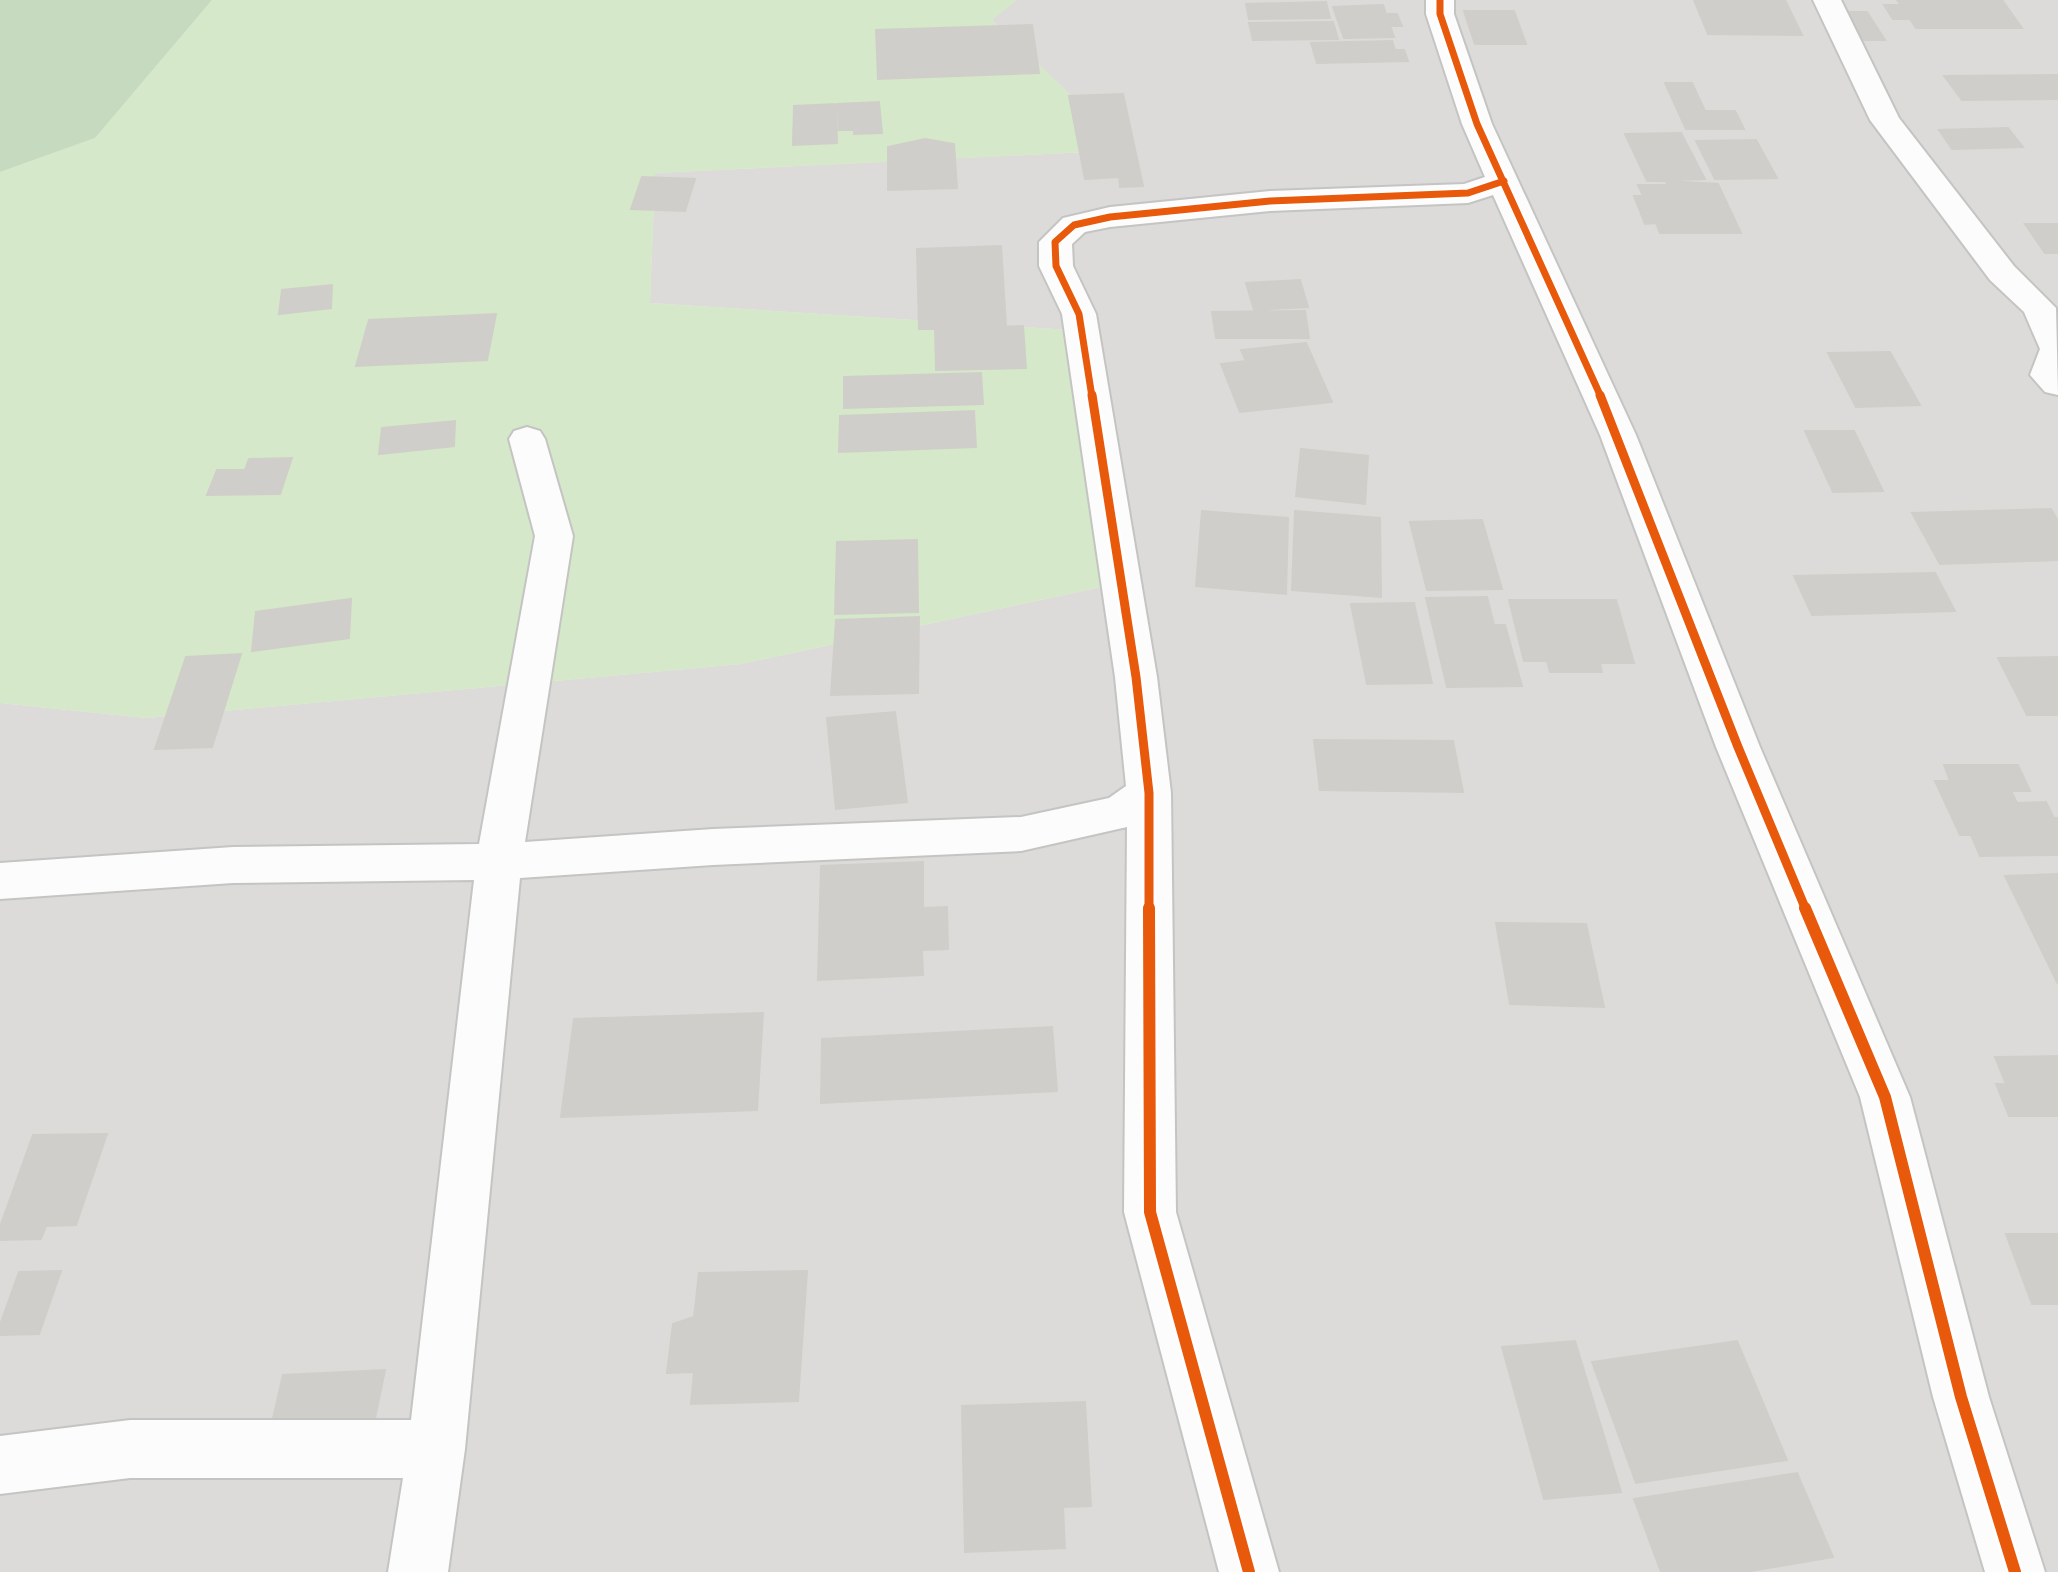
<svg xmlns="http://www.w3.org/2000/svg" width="2058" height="1572" viewBox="0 0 2058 1572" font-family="Arial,sans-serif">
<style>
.residential{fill:#dcdbd9}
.grass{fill:#d5e8c9}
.forest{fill:#c5dabf}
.building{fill:#d0cecb;stroke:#d0cec9;stroke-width:2}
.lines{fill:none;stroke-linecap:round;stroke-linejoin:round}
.minor-casing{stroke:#c4c4c2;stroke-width:4}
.minor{fill:#fcfcfc;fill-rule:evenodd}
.cycleway-far2-casing{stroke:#fff;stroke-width:11}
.cycleway-far1-casing{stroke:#fff;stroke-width:14}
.cycleway-casing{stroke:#fff;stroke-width:17}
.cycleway-far2{stroke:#e8590c;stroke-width:7}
.cycleway-far1{stroke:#e8590c;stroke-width:9}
.cycleway{stroke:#e8590c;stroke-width:12}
</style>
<rect width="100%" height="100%" fill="#edece8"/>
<!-- residential -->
<path class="residential" d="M 1017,0 L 2058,0 L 2058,1572 L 0,1572 L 0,703 L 146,718 L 741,664 L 1134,580 L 1100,332 L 650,303 L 655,173 L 1128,150 L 991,19 Z"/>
<!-- grass -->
<path class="grass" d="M 212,0 L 1017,0 L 992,20 L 1129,150 L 655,173 L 650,303 L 1100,332 L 1134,580 L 741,664 L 146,718 L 0,703 L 0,172 L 95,138 Z"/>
<!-- forest -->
<path class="forest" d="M 0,0 L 212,0 L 95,138 L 0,172 Z"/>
<!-- building -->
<path class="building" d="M 1694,0 L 1785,0 L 1802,35 L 1708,34 Z
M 1897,0 L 2002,0 L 2022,28 L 1916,28 L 1910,19 L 1893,19 L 1884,5 L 1901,5 Z
M 1326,2 L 1330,18 L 1249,19 L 1246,4 Z
M 1383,5 L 1386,14 L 1397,14 L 1402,26 L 1390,26 L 1394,37 L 1344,38 L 1333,7 Z
M 1464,11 L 1514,11 L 1526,44 L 1475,44 Z
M 1837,12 L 1867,12 L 1885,40 L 1855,40 Z
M 1333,22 L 1338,39 L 1253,40 L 1249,23 Z
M 1032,25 L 1039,73 L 878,79 L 876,30 Z
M 1392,41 L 1395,50 L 1404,50 L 1408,61 L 1317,63 L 1311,43 Z
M 2058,75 L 2058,99 L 1962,100 L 1944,76 Z
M 1665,83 L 1692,83 L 1705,111 L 1735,111 L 1744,129 L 1686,129 Z
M 1123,94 L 1143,186 L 1120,187 L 1119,177 L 1085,179 L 1069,96 Z
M 879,102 L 882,133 L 854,134 L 854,130 L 839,130 L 838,104 Z
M 836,104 L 837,143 L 793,145 L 794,106 Z
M 2008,128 L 2023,147 L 1952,149 L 1939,130 Z
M 1681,133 L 1705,179 L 1647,181 L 1625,134 Z
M 925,139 L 954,144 L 957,188 L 888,190 L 888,147 Z
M 1756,140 L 1777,178 L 1715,179 L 1696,141 Z
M 642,177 L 695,179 L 685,211 L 631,209 Z
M 1666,181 L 1718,184 L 1741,233 L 1660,233 L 1656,223 L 1645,224 L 1634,196 L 1643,196 L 1638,185 L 1667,185 Z
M 2025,224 L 2058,224 L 2058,253 L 2045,253 Z
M 1001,246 L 1006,327 L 919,329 L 917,249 Z
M 1300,280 L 1308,307 L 1254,310 L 1246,283 Z
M 332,285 L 331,308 L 279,314 L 282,290 Z
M 1305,311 L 1309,338 L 1216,338 L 1212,312 Z
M 496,314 L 487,360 L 356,366 L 369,320 Z
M 1023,326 L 1026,368 L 936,370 L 935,329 Z
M 1306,343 L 1332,402 L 1240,412 L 1221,364 L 1246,361 L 1241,350 Z
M 1890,352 L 1920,405 L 1856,407 L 1828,353 Z
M 981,373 L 983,404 L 844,408 L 844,377 Z
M 974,411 L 976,447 L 839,452 L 840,416 Z
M 455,421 L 454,446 L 379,454 L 382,428 Z
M 1805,431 L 1854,431 L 1883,491 L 1833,492 Z
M 1301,449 L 1368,456 L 1365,504 L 1296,496 Z
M 292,458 L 280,494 L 207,495 L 217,470 L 245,470 L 249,459 Z
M 2051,509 L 2058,521 L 2058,560 L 1940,564 L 1912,513 Z
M 1202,511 L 1288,518 L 1286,594 L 1196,586 Z
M 1295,511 L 1380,518 L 1381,597 L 1292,590 Z
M 1482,520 L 1502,589 L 1427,590 L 1410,522 Z
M 917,540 L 918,612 L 835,614 L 837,542 Z
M 1935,573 L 1955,611 L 1812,615 L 1794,576 Z
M 1487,597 L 1494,625 L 1505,625 L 1522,686 L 1447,687 L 1426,598 Z
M 351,599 L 349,638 L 252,651 L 256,612 Z
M 1509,600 L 1616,600 L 1634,663 L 1600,663 L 1602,672 L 1550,672 L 1547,661 L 1524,661 Z
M 1414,603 L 1432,683 L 1367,684 L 1351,604 Z
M 919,617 L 918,693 L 831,695 L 836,620 Z
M 241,654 L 212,747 L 155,749 L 186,657 Z
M 2058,657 L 2058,715 L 2027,715 L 1998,658 Z
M 895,712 L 907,802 L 836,809 L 827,718 Z
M 1314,740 L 1453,741 L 1463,792 L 1320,790 Z
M 1944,765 L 2018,765 L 2030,791 L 2011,791 L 2017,803 L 2046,802 L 2054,818 L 2058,818 L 2058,855 L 1980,856 L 1971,835 L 1960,835 L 1935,781 L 1950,781 Z
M 923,862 L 923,908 L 947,907 L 948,949 L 922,950 L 923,975 L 818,980 L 821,866 Z
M 2058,874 L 2058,984 L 2005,876 Z
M 1496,923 L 1586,924 L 1604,1007 L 1510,1004 Z
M 763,1013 L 757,1110 L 561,1117 L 574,1019 Z
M 1052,1027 L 1057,1091 L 821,1103 L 822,1039 Z
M 2058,1056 L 2058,1116 L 2009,1116 L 1996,1084 L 2006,1084 L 1995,1057 Z
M 107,1134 L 76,1225 L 46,1226 L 41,1239 L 0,1240 L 0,1227 L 33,1135 Z
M 2006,1234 L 2058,1234 L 2058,1304 L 2032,1304 Z
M 61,1271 L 39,1334 L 0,1335 L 0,1325 L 19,1272 Z
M 807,1271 L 798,1401 L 691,1404 L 694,1372 L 667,1373 L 673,1324 L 694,1317 L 699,1273 Z
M 1575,1341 L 1621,1492 L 1544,1499 L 1502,1347 Z
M 1737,1341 L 1787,1460 L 1636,1483 L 1592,1362 Z
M 385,1370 L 375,1418 L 272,1423 L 283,1375 Z
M 1085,1402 L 1091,1506 L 1063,1507 L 1065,1548 L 965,1552 L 962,1406 Z
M 1797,1473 L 1833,1557 L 1745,1572 L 1661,1572 L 1634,1499 Z"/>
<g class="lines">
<!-- minor casing -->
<g class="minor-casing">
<path id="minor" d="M 1426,0 L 1454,0 L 1454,14 L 1492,124 L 1636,435 L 1760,747 L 1910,1097 L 1989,1397 L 2045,1572 L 1985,1572 L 1933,1397 L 1860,1097 L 1716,747 L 1600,435 L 1493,195 L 1468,203 L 1270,211 L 1110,227 L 1085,232 L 1072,244 L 1073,266 L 1096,314 L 1157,677 L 1171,793 L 1176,1212 L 1279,1572 L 1219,1572 L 1124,1212 L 1127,827 L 1021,851 L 713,865 L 520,878 L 465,1449 L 448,1572 L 388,1572 L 403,1478 L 130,1478 L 0,1494 L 0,1436 L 130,1420 L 411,1420 L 474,880 L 233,883 L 0,899 L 0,863 L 233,847 L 479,844 L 535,536 L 509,439 L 514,431 L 527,427 L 540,431 L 545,439 L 573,536 L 525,842 L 713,829 L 1021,817 L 1109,798 L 1126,786 L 1115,677 L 1062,314 L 1039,266 L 1039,242 L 1063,218 L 1110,207 L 1270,191 L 1464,184 L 1485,177 L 1462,124 L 1426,14 Z
M 1813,0 L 1841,0 L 1899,118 L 2014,266 L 2056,308 L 2058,395 L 2045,392 L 2030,375 L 2040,349 L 2024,312 L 1990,280 L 1870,120 Z"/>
</g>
<!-- minor -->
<use href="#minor" class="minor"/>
<!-- cycleway-far2 casing -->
<g class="cycleway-far2-casing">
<path id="cycleway-far2" d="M 1440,0 L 1440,14 L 1477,124 L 1601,397
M 1092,397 L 1079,314 L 1056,266 L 1055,242 L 1074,225 L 1110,217 L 1270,201 L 1468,193 L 1504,181"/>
</g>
<!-- cycleway-far1 casing -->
<g class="cycleway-far1-casing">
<path id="cycleway-far1" d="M 1092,395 L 1136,677 L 1149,793 L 1149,910
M 1600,395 L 1738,747 L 1806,910"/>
</g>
<!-- cycleway casing -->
<g class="cycleway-casing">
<path id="cycleway" d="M 1149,908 L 1150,1212 L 1249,1572
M 1805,908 L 1885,1097 L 1961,1397 L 2015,1572"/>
</g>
<!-- cycleway-far2 -->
<use href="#cycleway-far2" class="cycleway-far2"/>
<!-- cycleway-far1 -->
<use href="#cycleway-far1" class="cycleway-far1"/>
<!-- cycleway -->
<use href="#cycleway" class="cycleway"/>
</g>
</svg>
